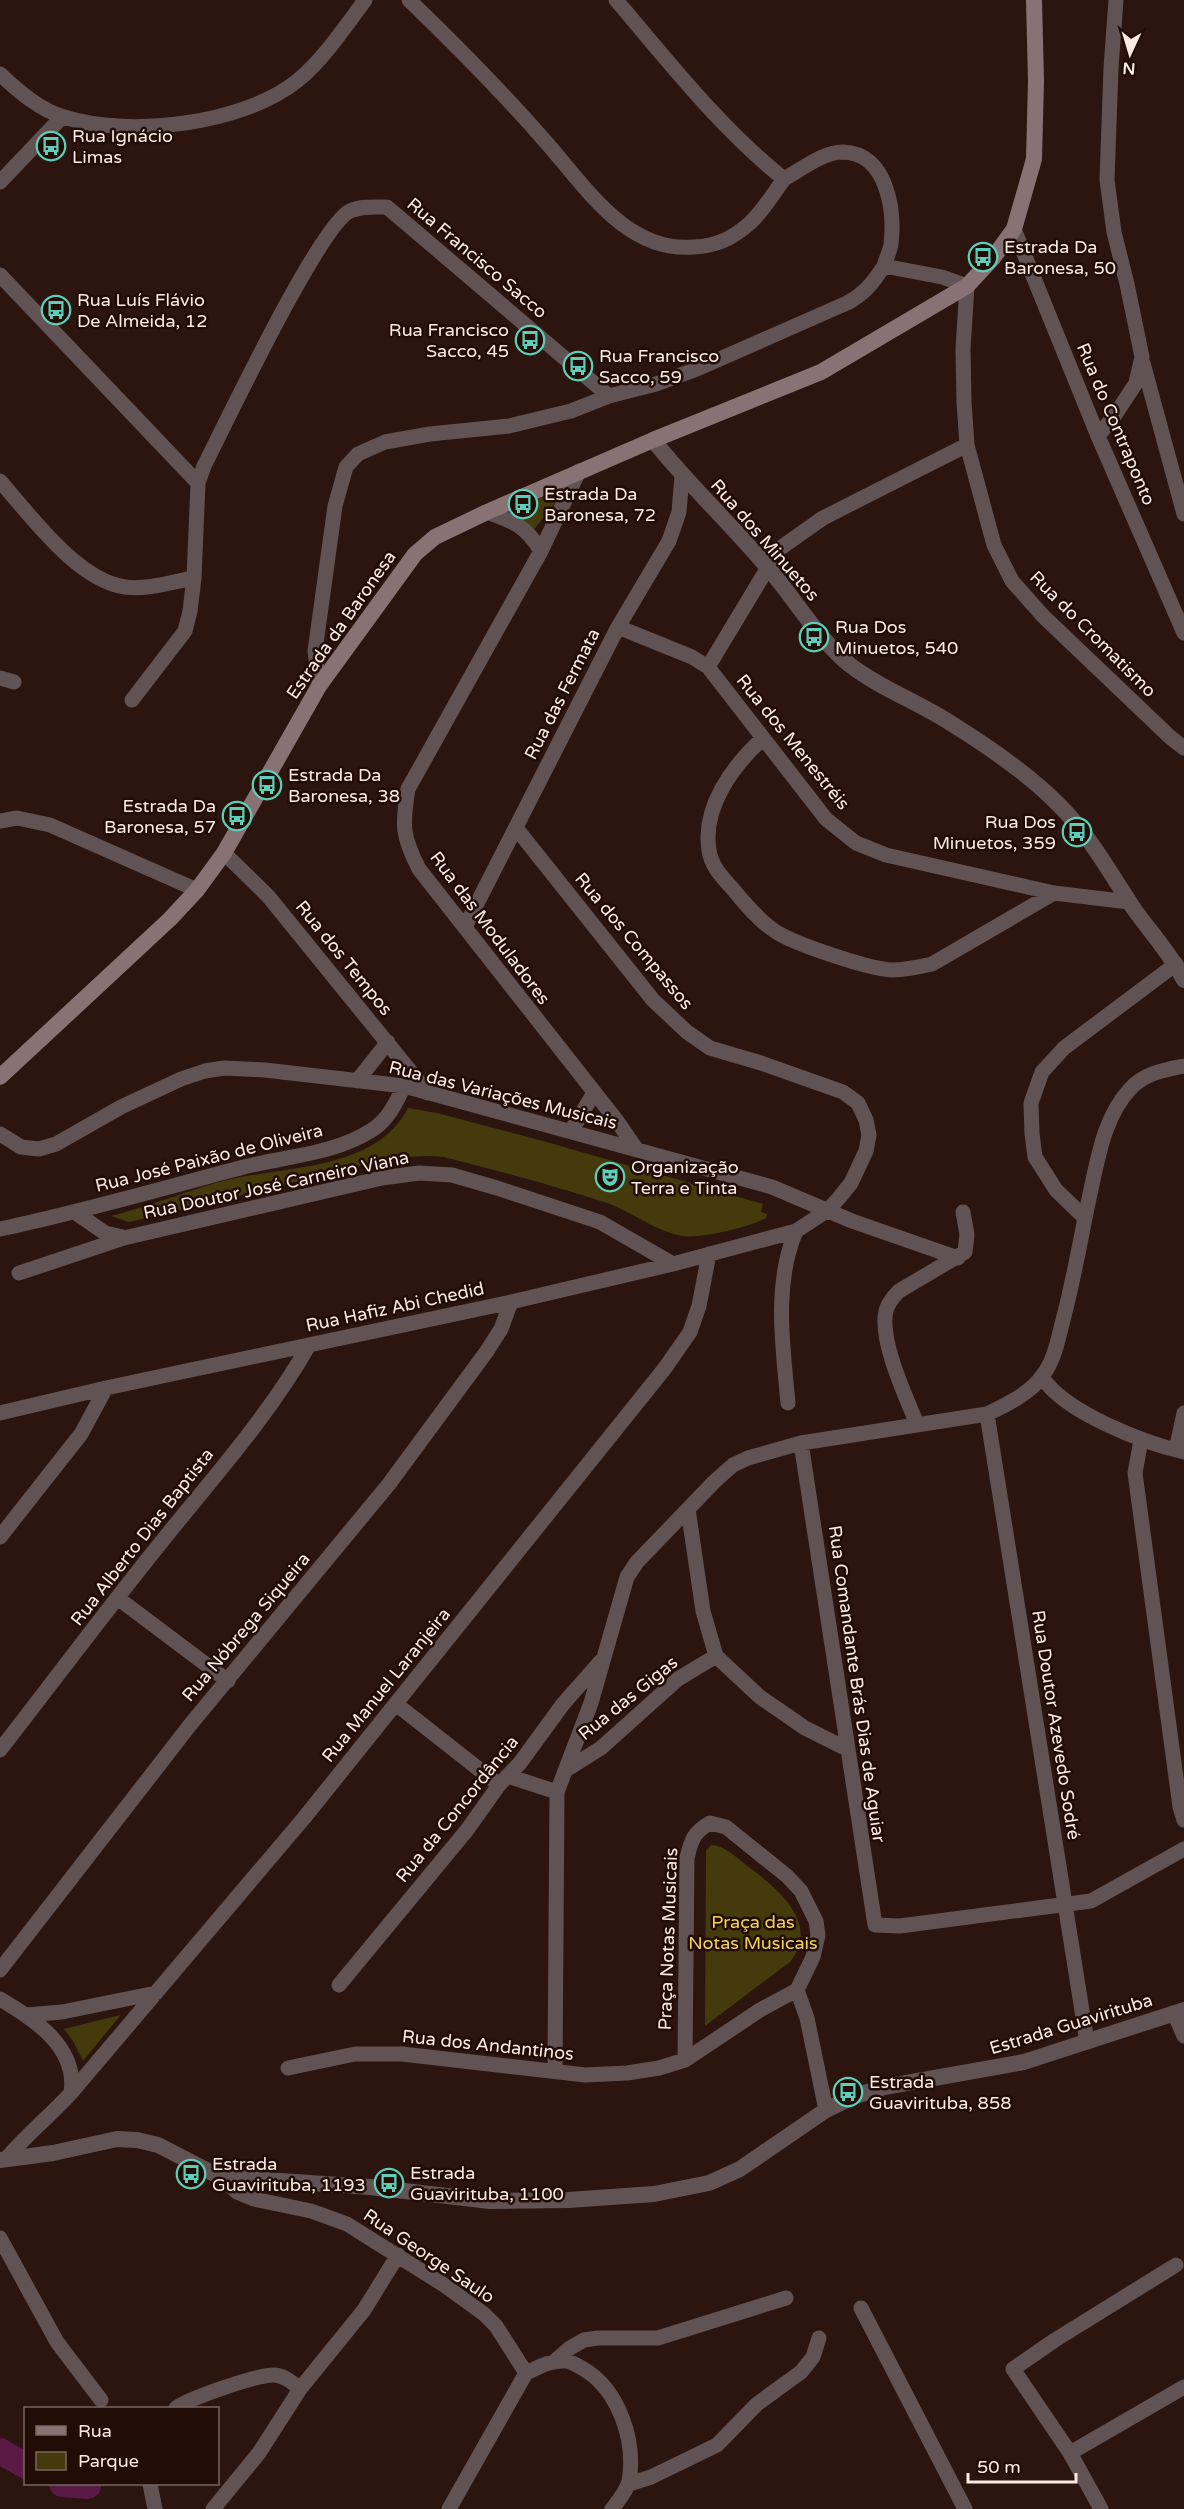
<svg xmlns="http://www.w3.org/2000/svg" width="1184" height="2509" viewBox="0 0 1184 2509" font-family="'Varela Round',sans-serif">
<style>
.green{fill:#453a0c}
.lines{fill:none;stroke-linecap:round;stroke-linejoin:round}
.river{stroke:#5b1a46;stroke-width:26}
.minor{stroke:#615354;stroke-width:15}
.tertiary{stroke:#615354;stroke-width:16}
.secondary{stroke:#887274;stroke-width:16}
.labels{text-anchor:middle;stroke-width:5;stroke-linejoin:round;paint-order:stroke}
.poi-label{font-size:18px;fill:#fbeae4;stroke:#220c06;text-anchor:start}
.street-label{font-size:18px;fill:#fbeae4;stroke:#220c06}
.park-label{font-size:18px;fill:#f1d35e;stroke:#220c06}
</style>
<rect width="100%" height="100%" fill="#2c150e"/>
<!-- green -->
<path class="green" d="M 567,488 L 532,532 L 514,508 Z
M 408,1108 L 437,1113 L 543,1141 L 763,1204 L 761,1212 L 767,1214 L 766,1218 C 751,1227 700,1239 682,1236 C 655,1231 632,1212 607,1203 C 554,1185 498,1171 444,1157 C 404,1152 365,1165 326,1175 C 261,1190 195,1206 129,1222 L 111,1216 C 146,1207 180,1194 215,1183 C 277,1165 374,1174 408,1108 Z
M 711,1845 C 725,1846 735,1856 746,1865 C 775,1886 822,1923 790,1962 L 705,2026 L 706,1851 Z
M 120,2015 L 119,2017 L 83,2061 L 73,2041 L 64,2029 Z"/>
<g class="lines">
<!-- river -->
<path class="river" d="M 0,2451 L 26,2466
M 62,2484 L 88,2486"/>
<!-- minor -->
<path class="minor" d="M 409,0 C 456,45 502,92 545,141 C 585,186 626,253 694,247 C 717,246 733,238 750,223 C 763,211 773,194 784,179
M 616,0 C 669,62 720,128 784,179 C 801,170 822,152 843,152 C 887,153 895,210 891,244 C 890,251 886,259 884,266
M 0,74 C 18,91 40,110 64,117 C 130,138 243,124 297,81 C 322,61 346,26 365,0
M 0,182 L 62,117
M 1014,229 L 1098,436 L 1184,633
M 0,275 L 198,483
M 1143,363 L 1184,514
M 1098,436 L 1115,415 L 1136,383 L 1142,357 L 1127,284 L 1114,232 L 1107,180 L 1111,68 L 1116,0
M 0,481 C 31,516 77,580 125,587 C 147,590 172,582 194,578
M 487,512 C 514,522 525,525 541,551 L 408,789 C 402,825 402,836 419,869 L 617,1121 L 637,1150
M 541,551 L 579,471
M 618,627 L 692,657 L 708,667 L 826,819 L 856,843 L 886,855 L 1054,893 L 1129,902
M 708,667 L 779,549 L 823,518 L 967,445
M 0,678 L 14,682
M 319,686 L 315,651 L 335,506 L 346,467 L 358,454 L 385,442 L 430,434 L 509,426 L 571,411 L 609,396 L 656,384 L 697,369 L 847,303 C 864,294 873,283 884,266 L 942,277 L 967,286 L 963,349 L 964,402 L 967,445 L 994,545 L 1012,581 L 1043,616 L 1170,737 L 1184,748
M 132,700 L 185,631 L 190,611 L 194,578 L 198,483 L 204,466 C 225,425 319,226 350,211 C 361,206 375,207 387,207 L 609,396
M 762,739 C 733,766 702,807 709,850 C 711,866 722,877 732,888 C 745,904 761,923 778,933 C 798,945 869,969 892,970 C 906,970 919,967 932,964 L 1054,893
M 0,821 L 17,818 L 50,825 L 197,890
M 224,853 L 268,896 L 428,1093
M 465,927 L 618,627 L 669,541 L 679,512 L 682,476
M 357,1081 L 388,1042
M 571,1131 L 594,1093
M 0,1134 L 21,1147 L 39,1149 L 56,1144 L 121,1107 L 181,1079 L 205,1071 L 224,1068 L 265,1070 L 404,1086 L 772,1187 L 852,1221 L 958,1258
M 76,1213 L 105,1233 L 123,1237
M 1085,1218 L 1056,1190 L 1035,1157 L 1032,1134 L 1031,1103 L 1042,1072 L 1064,1048 L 1176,964
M 0,1229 C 81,1212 160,1189 240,1168 C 284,1156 333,1155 372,1130 C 388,1120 396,1103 404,1086
M 19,1273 L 124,1238 L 382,1178 L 419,1173 L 452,1175 L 497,1188 L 600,1222 L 673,1264
M 1042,1377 C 1064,1412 1144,1443 1184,1452
M 788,1403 C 783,1347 773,1285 796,1231
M 0,1413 L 106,1388 L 511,1302 L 673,1264 L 796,1231 L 828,1210 L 839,1198 L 851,1183 L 866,1151 L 869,1135 L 866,1120 L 858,1103 L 843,1092 L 761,1063 L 710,1048 L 687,1032 L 653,1000 L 516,828
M 987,1414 L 1087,2042
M 917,1424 C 906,1397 879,1340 886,1311 C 888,1303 893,1297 899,1291 L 965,1252 L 967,1235 L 963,1212
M 1141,1440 L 1135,1473 L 1180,1807 L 1184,1820
M 801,1443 L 875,1925 L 900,1926 L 1091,1901 L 1184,1849
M 1176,1450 L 1184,1413
M 688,1509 L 703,1611 L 716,1656 L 760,1697 L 805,1728 L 847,1749
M 0,1537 L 81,1434 L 106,1388
M 119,1599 L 228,1681
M 396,1704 L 499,1785
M 0,1750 C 53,1682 105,1612 159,1545 C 211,1480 268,1417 309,1345
M 566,1770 L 601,1748 L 678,1679 L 716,1656
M 508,1776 L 557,1792
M 0,1970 L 190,1725 L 389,1484 L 487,1351 L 501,1329 L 511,1302
M 339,1985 L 467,1830 L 499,1785 L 520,1763 L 563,1704 L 601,1661
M 797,1990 L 807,2018 L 826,2110
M 0,1999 C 34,2019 78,2047 71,2093
M 1174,2013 L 1184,2036
M 26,2015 L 62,2012 L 156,1993
M 288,2068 L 355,2054 L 402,2054 L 585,2075 L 627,2073 L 659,2068 L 685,2060 L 760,2010 L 797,1990 L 813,1957 L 818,1935 L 816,1921 L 801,1891 L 787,1876 L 726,1827 L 710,1823 C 694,1832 691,1840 687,1858 L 685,2060
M 555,2071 L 557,1792 L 591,1703 L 627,1577 L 637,1562 L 715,1481 L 733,1465 L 748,1458 L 801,1443 L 987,1414 C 1006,1405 1031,1393 1043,1375 C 1055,1359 1058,1339 1063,1320 C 1074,1279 1081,1236 1090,1194 C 1098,1158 1104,1117 1130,1089 C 1145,1073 1164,1070 1184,1066
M 6,2159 C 26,2135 50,2116 71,2093 L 304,1818 L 665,1368 L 690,1332 L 699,1306 L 709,1254
M 220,2177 L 237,2192 L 254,2199 L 311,2211 L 347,2224 L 444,2285 L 484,2314 L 496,2326 L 526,2373
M 0,2238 L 57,2342 L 101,2400
M 861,2308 L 965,2509
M 554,2362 L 570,2348 L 584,2340 L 598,2338 L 658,2338 L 786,2298
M 526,2373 C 539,2367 551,2360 566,2361 C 571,2361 577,2366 582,2368 C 619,2389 636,2441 629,2481 C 627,2491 618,2501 612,2509
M 176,2408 C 190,2398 259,2374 275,2375 C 285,2376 293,2383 300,2389
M 1070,2453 L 1184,2387
M 150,2484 L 155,2509
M 629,2484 L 651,2477 L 717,2445 L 757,2404 L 801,2372 L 813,2357 L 819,2338
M 213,2509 L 259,2453 L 300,2389 L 364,2310 L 398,2255
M 449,2509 L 526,2373
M 1101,2509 L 1070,2453 L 1013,2369 L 1055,2340 L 1176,2265"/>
<!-- tertiary -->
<path class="tertiary" d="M 653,440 C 689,485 731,524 768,568 C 795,599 818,639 850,665 C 881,689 919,702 952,724 C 989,747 1026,772 1057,803 C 1089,834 1110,873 1134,909 C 1151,933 1171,954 1184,980
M 0,2160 L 53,2153 L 117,2139 L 137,2140 L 158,2145 L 220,2177 L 370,2187 L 490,2201 L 568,2200 L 654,2194 L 709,2183 L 740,2169 L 826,2110 L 855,2096 L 884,2087 L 1024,2062 L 1184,2010"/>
<!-- secondary -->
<path class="secondary" d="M 0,1077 L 170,919 L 197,890 L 224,853 L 319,686 L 415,554 L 435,537 L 487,512 L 653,440 L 821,372 L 967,286 L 993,258 L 1014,229 L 1034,159 L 1036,81 L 1034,0"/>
</g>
<!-- icons -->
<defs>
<g id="bus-ring" transform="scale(1.5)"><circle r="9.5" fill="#220c06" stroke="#5dceb9" stroke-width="1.5"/><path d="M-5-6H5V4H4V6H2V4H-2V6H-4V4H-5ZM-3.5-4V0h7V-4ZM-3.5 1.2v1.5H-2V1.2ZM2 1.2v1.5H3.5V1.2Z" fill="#5dceb9"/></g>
<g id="theatre-ring" transform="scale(1.5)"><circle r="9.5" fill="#220c06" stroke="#5dceb9" stroke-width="1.5"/><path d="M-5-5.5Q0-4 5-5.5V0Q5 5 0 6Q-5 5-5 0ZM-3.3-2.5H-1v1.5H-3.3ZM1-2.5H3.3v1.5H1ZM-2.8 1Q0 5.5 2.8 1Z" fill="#5dceb9"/></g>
</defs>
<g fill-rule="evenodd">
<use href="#bus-ring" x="51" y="146"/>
<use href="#bus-ring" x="983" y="257"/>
<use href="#bus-ring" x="56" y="310"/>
<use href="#bus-ring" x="530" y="340"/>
<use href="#bus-ring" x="578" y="366"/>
<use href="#bus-ring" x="523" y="504"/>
<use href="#bus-ring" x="814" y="637"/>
<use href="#bus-ring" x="267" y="785"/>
<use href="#bus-ring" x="237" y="816"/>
<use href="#bus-ring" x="1077" y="832"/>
<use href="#theatre-ring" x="610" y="1177"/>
<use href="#bus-ring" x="848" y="2092"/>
<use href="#bus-ring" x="191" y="2174"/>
<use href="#bus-ring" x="389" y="2183"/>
</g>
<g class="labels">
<!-- poi labels -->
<g class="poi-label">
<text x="72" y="142">Rua Ignácio<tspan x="72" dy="21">Limas</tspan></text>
<text x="1004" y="253">Estrada Da<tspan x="1004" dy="21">Baronesa, 50</tspan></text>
<text x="77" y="306">Rua Luís Flávio<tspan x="77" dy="21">De Almeida, 12</tspan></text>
<text x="509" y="336" text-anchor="end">Rua Francisco<tspan x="509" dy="21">Sacco, 45</tspan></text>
<text x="599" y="362">Rua Francisco<tspan x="599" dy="21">Sacco, 59</tspan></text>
<text x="544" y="500">Estrada Da<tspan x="544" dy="21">Baronesa, 72</tspan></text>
<text x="835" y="633">Rua Dos<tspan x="835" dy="21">Minuetos, 540</tspan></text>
<text x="288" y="781">Estrada Da<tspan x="288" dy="21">Baronesa, 38</tspan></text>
<text x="216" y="812" text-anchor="end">Estrada Da<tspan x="216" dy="21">Baronesa, 57</tspan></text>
<text x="1056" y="828" text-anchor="end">Rua Dos<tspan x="1056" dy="21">Minuetos, 359</tspan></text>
<text x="631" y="1173">Organização<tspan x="631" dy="21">Terra e Tinta</tspan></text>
<text x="869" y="2088">Estrada<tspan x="869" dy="21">Guavirituba, 858</tspan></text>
<text x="212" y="2170">Estrada<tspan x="212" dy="21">Guavirituba, 1193</tspan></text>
<text x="410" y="2179">Estrada<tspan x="410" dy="21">Guavirituba, 1100</tspan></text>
</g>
<!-- street labels -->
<g class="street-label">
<text transform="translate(477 258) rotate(40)" y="6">Rua Francisco Sacco</text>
<text transform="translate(1116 424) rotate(67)" y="6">Rua do Contraponto</text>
<text transform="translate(765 540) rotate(49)" y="6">Rua dos Minuetos</text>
<text transform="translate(341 625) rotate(-55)" y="6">Estrada da Baronesa</text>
<text transform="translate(1093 634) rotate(45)" y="6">Rua do Cromatismo</text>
<text transform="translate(562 694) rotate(-63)" y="6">Rua das Fermata</text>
<text transform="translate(793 742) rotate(51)" y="6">Rua dos Menestréis</text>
<text transform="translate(490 928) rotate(53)" y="6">Rua das Moduladores</text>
<text transform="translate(634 941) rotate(50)" y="6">Rua dos Compassos</text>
<text transform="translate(344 958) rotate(51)" y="6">Rua dos Tempos</text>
<text transform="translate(503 1095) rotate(14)" y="6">Rua das Variações Musicais</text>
<text transform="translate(209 1158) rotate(-14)" y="6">Rua José Paixão de Oliveira</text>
<text transform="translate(276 1185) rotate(-12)" y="6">Rua Doutor José Carneiro Viana</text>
<text transform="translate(395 1307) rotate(-12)" y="6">Rua Hafiz Abi Chedid</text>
<text transform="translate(142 1537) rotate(-52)" y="6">Rua Alberto Dias Baptista</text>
<text transform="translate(246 1627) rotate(-50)" y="6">Rua Nóbrega Siqueira</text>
<text transform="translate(857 1684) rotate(82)" y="6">Rua Comandante Brás Dias de Aguiar</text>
<text transform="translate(386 1685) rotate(-51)" y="6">Rua Manuel Laranjeira</text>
<text transform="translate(628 1698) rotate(-39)" y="6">Rua das Gigas</text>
<text transform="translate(1056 1725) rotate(81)" y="6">Rua Doutor Azevedo Sodré</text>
<text transform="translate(457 1809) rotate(-51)" y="6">Rua da Concordância</text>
<text transform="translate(668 1939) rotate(-88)" y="6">Praça Notas Musicais</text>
<text transform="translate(1071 2024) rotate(-17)" y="6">Estrada Guavirituba</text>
<text transform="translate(488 2045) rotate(6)" y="6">Rua dos Andantinos</text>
<text transform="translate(429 2256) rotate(34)" y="6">Rua George Saulo</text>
</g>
<!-- park labels -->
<g class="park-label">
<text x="753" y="1928">Praça das<tspan x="753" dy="21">Notas Musicais</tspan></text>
</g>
</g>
<!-- legend -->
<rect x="24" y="2407" width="195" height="78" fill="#220c06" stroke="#79655f" stroke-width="1.5"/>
<rect x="36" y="2426" width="30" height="9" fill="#887274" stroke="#79655f" stroke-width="1.5"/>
<text x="78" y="2437" font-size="18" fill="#fbeae4">Rua</text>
<rect x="36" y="2452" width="30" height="18" fill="#453a0c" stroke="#79655f" stroke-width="1.5"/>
<text x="78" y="2467" font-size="18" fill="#fbeae4">Parque</text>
<!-- north arrow -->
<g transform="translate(1130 54) rotate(184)" stroke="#220c06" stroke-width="4.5" paint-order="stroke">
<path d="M0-4.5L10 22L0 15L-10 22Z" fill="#fbeae4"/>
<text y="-9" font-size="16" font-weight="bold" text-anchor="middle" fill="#fbeae4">N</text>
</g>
<!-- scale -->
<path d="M968 2473v9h108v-9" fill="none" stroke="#fbeae4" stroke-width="3"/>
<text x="977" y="2473" font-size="18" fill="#fbeae4" stroke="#220c06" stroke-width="4.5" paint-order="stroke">50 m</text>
</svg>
